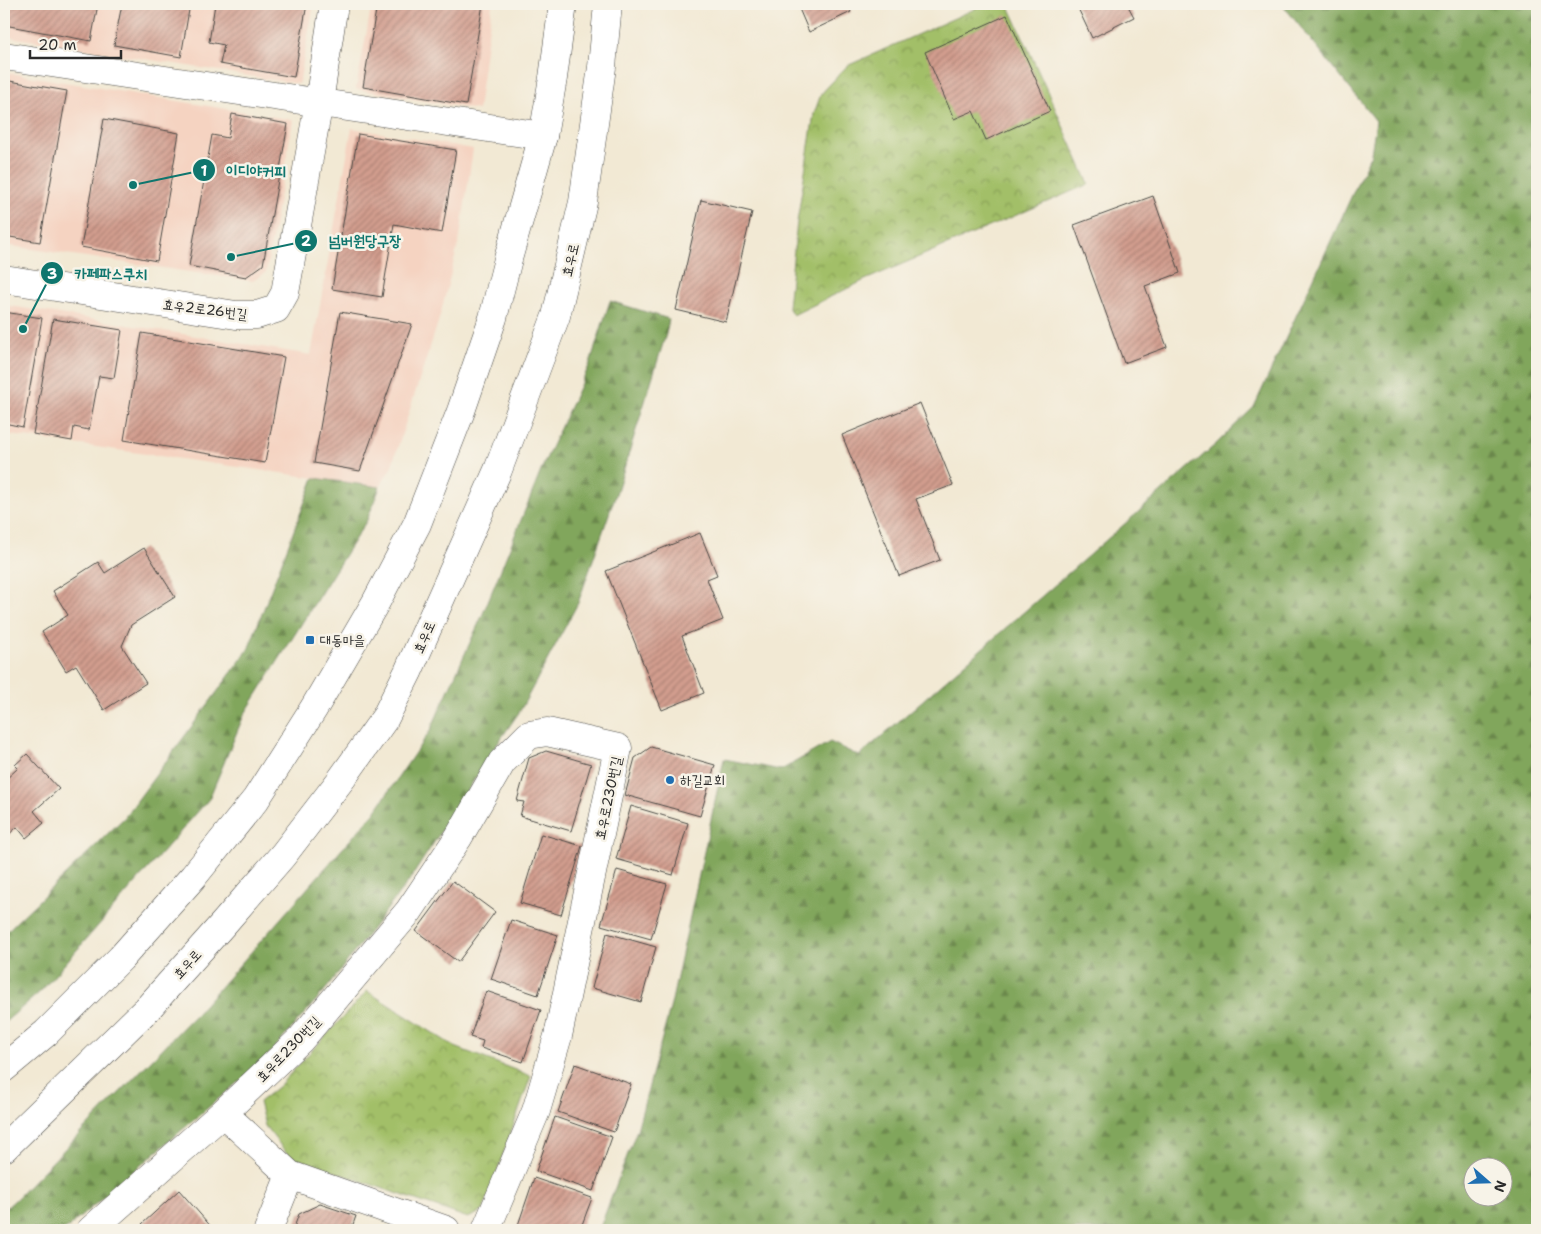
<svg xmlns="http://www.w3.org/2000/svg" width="1541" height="1234" viewBox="0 0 1541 1234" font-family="'Shantell Sans','Poor Story',sans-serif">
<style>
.built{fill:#f5d3c1}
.forest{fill:url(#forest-firs);stroke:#566844;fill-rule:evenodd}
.park{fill:url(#park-crowns);stroke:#667549}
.building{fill:url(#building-hatch)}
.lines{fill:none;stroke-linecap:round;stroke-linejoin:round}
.minor-casing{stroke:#494844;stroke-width:29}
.major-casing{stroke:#494844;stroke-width:29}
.minor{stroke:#fff;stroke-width:28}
.major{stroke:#fff;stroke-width:28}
.poi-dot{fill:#1f6fb2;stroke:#f7f3e8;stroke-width:2}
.labels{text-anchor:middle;stroke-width:5;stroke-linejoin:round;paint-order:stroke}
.street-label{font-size:14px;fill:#2b2b2b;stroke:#f7f3e8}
.poi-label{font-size:14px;fill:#2b2b2b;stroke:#f7f3e8;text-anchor:start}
.leader{fill:none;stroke:#0f766e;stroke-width:2}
.callout-dot{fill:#0f766e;stroke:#f7f3e8;stroke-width:2}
.mark-label{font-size:15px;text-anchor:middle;font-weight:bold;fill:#fff}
.callout-label{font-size:15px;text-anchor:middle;font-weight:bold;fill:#0f766e;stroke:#f7f3e8;stroke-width:5;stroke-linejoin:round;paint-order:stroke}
</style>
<defs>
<pattern id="forest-firs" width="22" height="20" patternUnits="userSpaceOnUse" patternTransform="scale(1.25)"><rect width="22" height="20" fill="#81a65c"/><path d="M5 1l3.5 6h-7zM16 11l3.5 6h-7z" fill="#6a874c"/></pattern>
<pattern id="park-crowns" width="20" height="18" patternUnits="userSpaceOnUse" patternTransform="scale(1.25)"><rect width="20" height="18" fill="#a2bf67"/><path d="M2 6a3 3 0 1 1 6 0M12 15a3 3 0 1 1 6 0" fill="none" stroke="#849b55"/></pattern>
<pattern id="building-hatch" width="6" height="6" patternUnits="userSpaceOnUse" patternTransform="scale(1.25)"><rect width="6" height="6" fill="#d29d8e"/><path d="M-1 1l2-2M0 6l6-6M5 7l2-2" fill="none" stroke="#ab8074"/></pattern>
</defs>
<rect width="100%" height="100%" fill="#f7f3e8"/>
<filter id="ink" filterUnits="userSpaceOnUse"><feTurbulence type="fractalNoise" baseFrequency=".02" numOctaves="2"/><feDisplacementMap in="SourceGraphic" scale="10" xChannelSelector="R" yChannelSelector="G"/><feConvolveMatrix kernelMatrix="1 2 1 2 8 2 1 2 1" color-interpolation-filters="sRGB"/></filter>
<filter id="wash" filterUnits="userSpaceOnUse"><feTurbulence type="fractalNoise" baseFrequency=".0096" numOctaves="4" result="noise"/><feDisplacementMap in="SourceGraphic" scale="20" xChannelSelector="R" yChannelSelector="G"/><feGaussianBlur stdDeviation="1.12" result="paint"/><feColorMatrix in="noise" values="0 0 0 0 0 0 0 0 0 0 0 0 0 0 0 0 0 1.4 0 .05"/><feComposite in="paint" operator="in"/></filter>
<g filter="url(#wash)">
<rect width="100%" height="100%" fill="#f2e9d4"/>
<!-- built -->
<path class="built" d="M 4,4 L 314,4 L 299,84 L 4,36 Z
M 372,4 L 492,4 L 478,110 L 356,89 Z
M 4,72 L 293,120 L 266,272 L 253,281 L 4,245 Z
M 352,128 L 473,149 L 460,237 L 440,316 L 391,468 L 380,487 L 4,434 L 4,305 L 311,355 Z"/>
<!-- forest -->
<path class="forest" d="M 1282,4 L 1537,4 L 1537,1230 L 599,1230 L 637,1130 L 671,1005 L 724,759 L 781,770 L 830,742 L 859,756 L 1215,445 L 1254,407 L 1371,154 L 1376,121 ZM 1474,1166 L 1504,1166 L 1504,1196 L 1474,1196 Z
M 610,301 L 669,319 L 666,334 L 617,491 L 578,603 L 520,711 L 502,737 L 411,878 L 326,989 L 265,1059 L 65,1230 L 4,1230 L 4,1210 L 15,1200 L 198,1012 L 374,813 L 430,731 L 482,616 L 545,461 L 589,366 Z
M 314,478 L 380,487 L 367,520 L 244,715 L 209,799 L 41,991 L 4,1023 L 4,934 L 125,817 L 248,650 Z"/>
<!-- park -->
<path class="park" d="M 986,4 L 1008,4 L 1089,184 L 865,280 L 793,315 L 788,307 L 797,222 L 814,114 L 821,94 L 847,66 Z
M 367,991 L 455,1047 L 531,1076 L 483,1211 L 468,1218 L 289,1156 L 265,1126 L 259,1102 L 279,1086 Z"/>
<g id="blocks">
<!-- building -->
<path class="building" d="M 6,4 L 98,4 L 91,41 L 4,25 Z
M 122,4 L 190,4 L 181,57 L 114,45 Z
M 215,4 L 307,4 L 294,77 L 220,64 L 224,45 L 209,42 Z
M 377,4 L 483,4 L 466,105 L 363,87 Z
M 797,4 L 847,4 L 851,12 L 809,32 Z
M 1076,4 L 1127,4 L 1134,17 L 1092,38 Z
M 1007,15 L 1050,111 L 986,140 L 973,111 L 954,119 L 925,52 Z
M 4,80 L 67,91 L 40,242 L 4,236 Z
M 232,114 L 288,124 L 263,265 L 246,277 L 189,266 L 212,135 L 228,138 Z
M 104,119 L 179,133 L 157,261 L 81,247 Z
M 358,134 L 456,150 L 442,233 L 394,224 L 382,297 L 332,289 Z
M 1153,196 L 1180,273 L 1145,286 L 1167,347 L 1124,363 L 1074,225 Z
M 701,200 L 752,212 L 726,322 L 676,310 Z
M 4,312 L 42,318 L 23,427 L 4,423 Z
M 340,312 L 412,324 L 360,471 L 314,463 Z
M 53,319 L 122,330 L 114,378 L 99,376 L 89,430 L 74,427 L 72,441 L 33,434 Z
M 142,333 L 284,357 L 265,463 L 124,440 Z
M 920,403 L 953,485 L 916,499 L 940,560 L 899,576 L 842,435 Z
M 700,533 L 717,575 L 707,579 L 723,620 L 682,636 L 704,693 L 662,710 L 606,571 Z
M 144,548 L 175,597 L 131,625 L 122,646 L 146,683 L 104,710 L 76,665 L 66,671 L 42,632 L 68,615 L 53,591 L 98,562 L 105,573 Z
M 651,747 L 715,765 L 700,816 L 625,795 L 635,758 Z
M 546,751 L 591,764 L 571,831 L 520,816 L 524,802 L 517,801 L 529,758 Z
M 27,754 L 59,789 L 34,811 L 44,823 L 26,838 L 17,827 L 4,839 L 4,781 L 18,768 L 15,765 Z
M 631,806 L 688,823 L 673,875 L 616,859 Z
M 541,834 L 582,846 L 561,915 L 520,903 Z
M 617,870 L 667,884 L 651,939 L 601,925 Z
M 453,881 L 495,912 L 458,962 L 416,931 Z
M 511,920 L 558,935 L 538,995 L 491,979 Z
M 607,933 L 656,947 L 641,1002 L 592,988 Z
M 486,991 L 541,1010 L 523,1062 L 481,1048 L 483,1041 L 470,1037 Z
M 575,1064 L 631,1084 L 614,1132 L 558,1112 Z
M 555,1117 L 612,1137 L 593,1191 L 536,1171 Z
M 534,1178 L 592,1198 L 580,1230 L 518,1230 L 517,1228 Z
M 179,1190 L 214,1230 L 147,1230 L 142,1224 Z
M 320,1204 L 356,1216 L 351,1230 L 293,1230 L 299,1214 Z
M 131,1224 L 136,1230 L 124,1230 Z"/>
</g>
</g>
<g filter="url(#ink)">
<use href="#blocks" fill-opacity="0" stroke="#494844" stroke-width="1"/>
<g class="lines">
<!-- minor casing -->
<g class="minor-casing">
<path id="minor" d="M 4,56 L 543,136
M 4,279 L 236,315 L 257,315 L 276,309 L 285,293 L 319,102 L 334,4
M 223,1113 L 290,1175 L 446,1230
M 91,1230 L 223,1113 L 301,1039 L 409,911 L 458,838 L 502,762 L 529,735 L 547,732 L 618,748 L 558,1036 L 536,1111 L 486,1230
M 268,1230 L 290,1175"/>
</g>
<!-- major casing -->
<g class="major-casing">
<path id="major" d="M 4,1068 L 46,1033 L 121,958 L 193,877 L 256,799 L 314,708 L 376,602 L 417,524 L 461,411 L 493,318 L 508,259 L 543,136 L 553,78 L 563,4
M 4,1148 L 148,1008 L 224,923 L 283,855 L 340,781 L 385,718 L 408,672 L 498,470 L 556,316 L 583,202 L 602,67 L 608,4"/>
</g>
<!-- minor -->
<use href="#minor" class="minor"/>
<!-- major -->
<use href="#major" class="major"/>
</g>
</g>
<!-- markers -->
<g class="poi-dot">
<rect x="305" y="635" width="10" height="10" rx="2.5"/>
<circle cx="670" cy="780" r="5"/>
</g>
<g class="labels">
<!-- street labels -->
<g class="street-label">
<text transform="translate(570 260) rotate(-77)" y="5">효우로</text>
<text transform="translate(205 309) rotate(7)" y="5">효우2로26번길</text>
<text transform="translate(424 637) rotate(-66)" y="5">효우로</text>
<text transform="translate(608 798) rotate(-78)" y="5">효우로230번길</text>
<text transform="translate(187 964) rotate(-48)" y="5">효우로</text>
<text transform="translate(288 1049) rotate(-46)" y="5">효우로230번길</text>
</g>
<!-- poi labels -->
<g class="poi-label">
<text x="320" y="645">대동마을</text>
<text x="680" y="785">하길교회</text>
</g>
</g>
<!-- callouts -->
<path class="leader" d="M133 185L204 170M231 257L306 241M23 329L52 273"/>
<g class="callout-dot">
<circle cx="133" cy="185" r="5"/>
<circle cx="231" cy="257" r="5"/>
<circle cx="23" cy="329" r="5"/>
<circle cx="204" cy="170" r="12"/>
<circle cx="306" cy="241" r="12"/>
<circle cx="52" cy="273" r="12"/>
</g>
<g class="mark-label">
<text x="204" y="176">1</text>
<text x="306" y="246">2</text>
<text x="52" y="279">3</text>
</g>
<g class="callout-label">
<text x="256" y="176">이디야커피</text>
<text x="365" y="246">넘버원당구장</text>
<text x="111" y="279">카페파스쿠치</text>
</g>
<!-- margin -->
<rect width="1541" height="1234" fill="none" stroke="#f7f3e8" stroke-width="20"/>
<!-- north arrow -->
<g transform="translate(1488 1182) rotate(110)"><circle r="24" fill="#f7f3e8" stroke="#a5a39c"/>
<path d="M0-4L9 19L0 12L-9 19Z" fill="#1f6fb2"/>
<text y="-8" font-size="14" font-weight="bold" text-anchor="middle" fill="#2b2b2b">N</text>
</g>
<!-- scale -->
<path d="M30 50v8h91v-8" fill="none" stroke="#2b2b2b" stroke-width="2.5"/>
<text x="38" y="50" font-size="15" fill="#2b2b2b" stroke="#f7f3e8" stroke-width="4" paint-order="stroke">20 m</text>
</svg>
